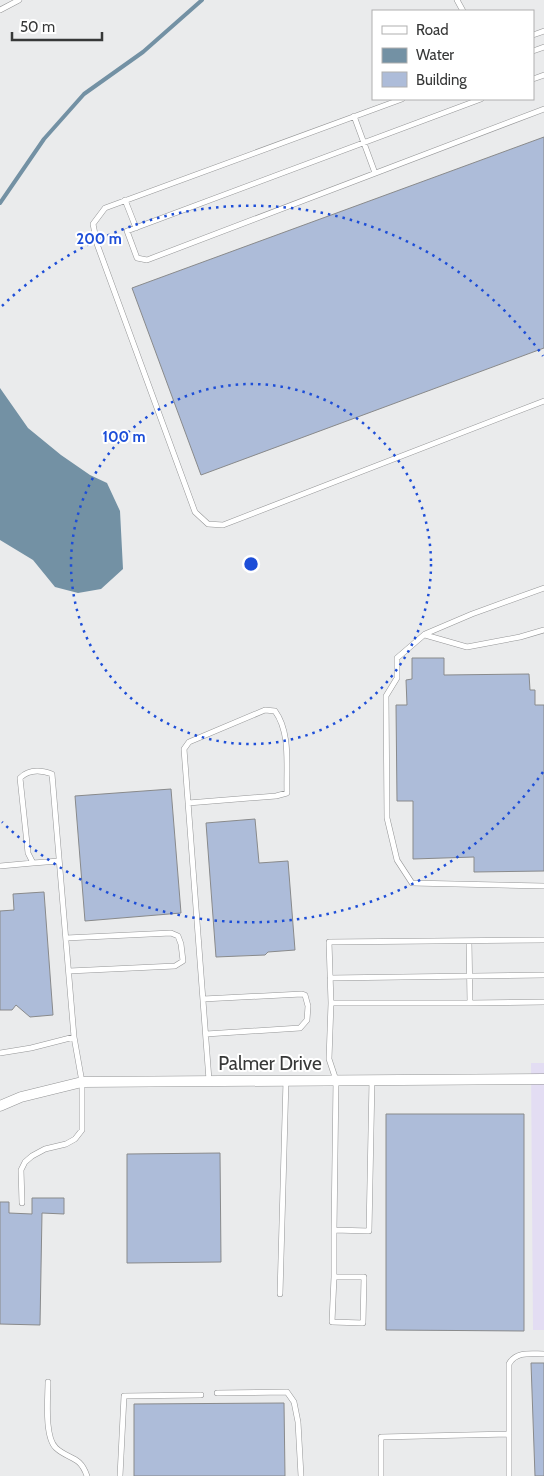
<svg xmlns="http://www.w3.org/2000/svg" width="544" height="1476" viewBox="0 0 544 1476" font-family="Cabin,sans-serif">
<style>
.commercial{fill:#e3ddf3}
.water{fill:#7391a4}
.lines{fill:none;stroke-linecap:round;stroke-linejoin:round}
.stream{stroke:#7391a4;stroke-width:4}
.building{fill:#adbcd9;stroke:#898a8b}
.lane-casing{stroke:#949596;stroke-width:6}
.street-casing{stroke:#949596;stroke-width:11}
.lane{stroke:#fff;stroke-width:5}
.street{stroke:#fff;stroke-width:10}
.ring{fill:none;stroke:#1d4ed8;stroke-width:2.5;stroke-dasharray:2.5 5}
.labels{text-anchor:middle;stroke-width:4;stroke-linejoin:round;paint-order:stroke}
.street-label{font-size:19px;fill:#373838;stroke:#fff}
.centre{fill:#1d4ed8;stroke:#fff;stroke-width:2.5}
.ring-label{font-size:15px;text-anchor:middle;font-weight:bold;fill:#1d4ed8;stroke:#fff;stroke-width:4;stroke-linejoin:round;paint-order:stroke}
</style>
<rect width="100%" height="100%" fill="#eaebec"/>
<!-- commercial -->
<path class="commercial" d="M 531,1063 L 544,1063 L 544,1330 L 533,1330 Z"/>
<!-- water -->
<path class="water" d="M 0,388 L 28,428 L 61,455 L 90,475 L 107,483 L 120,511 L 123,569 L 101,589 L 78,593 L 55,587 L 33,560 L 0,540 Z"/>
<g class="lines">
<!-- stream -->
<path class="stream" d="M 0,203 L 44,139 L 84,94 L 143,52 L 202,0"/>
</g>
<!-- building -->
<path class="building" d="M 544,137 L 544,348 L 201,475 L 132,288 Z
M 412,658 L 444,658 L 444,675 L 529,674 L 530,690 L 535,690 L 535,705 L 544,705 L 544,871 L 474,872 L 474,857 L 413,859 L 413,801 L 397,801 L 396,705 L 407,705 L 406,680 L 412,679 Z
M 171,789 L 181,913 L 85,921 L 75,796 Z
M 255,819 L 259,863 L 288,861 L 295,950 L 268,952 L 265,955 L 216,957 L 206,823 Z
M 44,892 L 53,1015 L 30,1017 L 16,1005 L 12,1010 L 0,1010 L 0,911 L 14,910 L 13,894 Z
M 386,1114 L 524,1114 L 524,1331 L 386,1330 Z
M 220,1153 L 221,1262 L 127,1263 L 127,1154 Z
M 32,1198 L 64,1198 L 64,1214 L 42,1213 L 40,1325 L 0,1324 L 0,1202 L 9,1202 L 9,1213 L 32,1214 Z
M 531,1363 L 544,1363 L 544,1476 L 535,1476 Z
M 284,1403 L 285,1476 L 134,1476 L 134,1404 Z"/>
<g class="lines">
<!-- lane casing -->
<g class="lane-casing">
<path id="lane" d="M 457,0 L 463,11
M 0,10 L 19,0
M 533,35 L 544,31
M 533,51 L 544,47
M 533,79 L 544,75
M 402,99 L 105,208 L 93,224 L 97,244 L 195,512 L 208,524 L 223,525 L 544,401
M 481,99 L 127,231 L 137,258 L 147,260 L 544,109
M 354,116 L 375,173
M 125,200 L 136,228
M 544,588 L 472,614 L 425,634 L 397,658 L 397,678 L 386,696 L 387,818 L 397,860 L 412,883 L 544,886
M 425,635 L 467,647 L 520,637 L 544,630
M 188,803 L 276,796 L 287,793 C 286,766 291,733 275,711 L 265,710 L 189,742 L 184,749 L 209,1080
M 59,861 L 33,863 L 28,853 L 20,778 C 29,769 41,770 52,774 L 74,1037
M 0,866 L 33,863
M 66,938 L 171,933 L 178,936 L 181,944 L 183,961 L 175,966 L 69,971
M 330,978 L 544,975
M 203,999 L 302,994 L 305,995 L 308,1006 L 307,1020 L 300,1028 L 206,1034
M 331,1003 L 470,1003 L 469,941
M 470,1003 L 544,1002
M 0,1053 L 31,1048 L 74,1037 L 82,1082 L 82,1130 L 75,1139 L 66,1144 L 45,1149 L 32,1156 L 25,1162 L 21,1170 L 22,1203
M 334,1230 L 336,1080 L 329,1059 L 331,1003 L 329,942 L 544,940
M 334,1277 L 332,1322 L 363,1323 L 364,1277 L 334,1277 L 334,1230 L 369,1231 L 372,1080
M 280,1294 L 286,1080
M 48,1382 C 48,1397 44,1437 56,1448 C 69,1460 80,1455 87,1476
M 217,1393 L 287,1392 L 294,1402 L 298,1422 L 301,1476
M 120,1476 L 124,1396 L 201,1395
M 381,1476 L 381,1437 L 509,1434
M 509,1476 L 509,1364 C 516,1351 531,1354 544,1354"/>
</g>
<!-- street casing -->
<g class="street-casing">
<path id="street" d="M 0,1106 L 21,1097 L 82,1082 L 544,1079"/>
</g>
<!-- lane -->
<use href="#lane" class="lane"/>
<!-- street -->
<use href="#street" class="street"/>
</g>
<!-- distance rings -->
<g class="ring">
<circle cx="251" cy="564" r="180"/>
<path d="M543 772A359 359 0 0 1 2 822M2 306A359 359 0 0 1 543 356"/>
</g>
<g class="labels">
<!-- street labels -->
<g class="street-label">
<text x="270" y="1070">Palmer Drive</text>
</g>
</g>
<circle cx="251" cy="564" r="8" class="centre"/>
<g class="ring-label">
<text x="99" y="244">200 m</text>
<text x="124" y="442">100 m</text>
</g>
<!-- legend -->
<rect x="372" y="10" width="162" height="90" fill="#ffffff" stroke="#afafaf"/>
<rect x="382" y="26" width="25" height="8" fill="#ffffff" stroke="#afafaf"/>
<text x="416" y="35" font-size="15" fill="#373838">Road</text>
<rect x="382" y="48" width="25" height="15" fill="#7391a4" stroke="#afafaf"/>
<text x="416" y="60" font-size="15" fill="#373838">Water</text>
<rect x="382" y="72" width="25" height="15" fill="#adbcd9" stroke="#afafaf"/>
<text x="416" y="85" font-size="15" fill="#373838">Building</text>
<!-- scale -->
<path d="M12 32v8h90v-8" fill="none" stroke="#373838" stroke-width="2.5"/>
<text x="20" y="32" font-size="15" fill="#373838" stroke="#ffffff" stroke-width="4" paint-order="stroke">50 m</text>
</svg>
